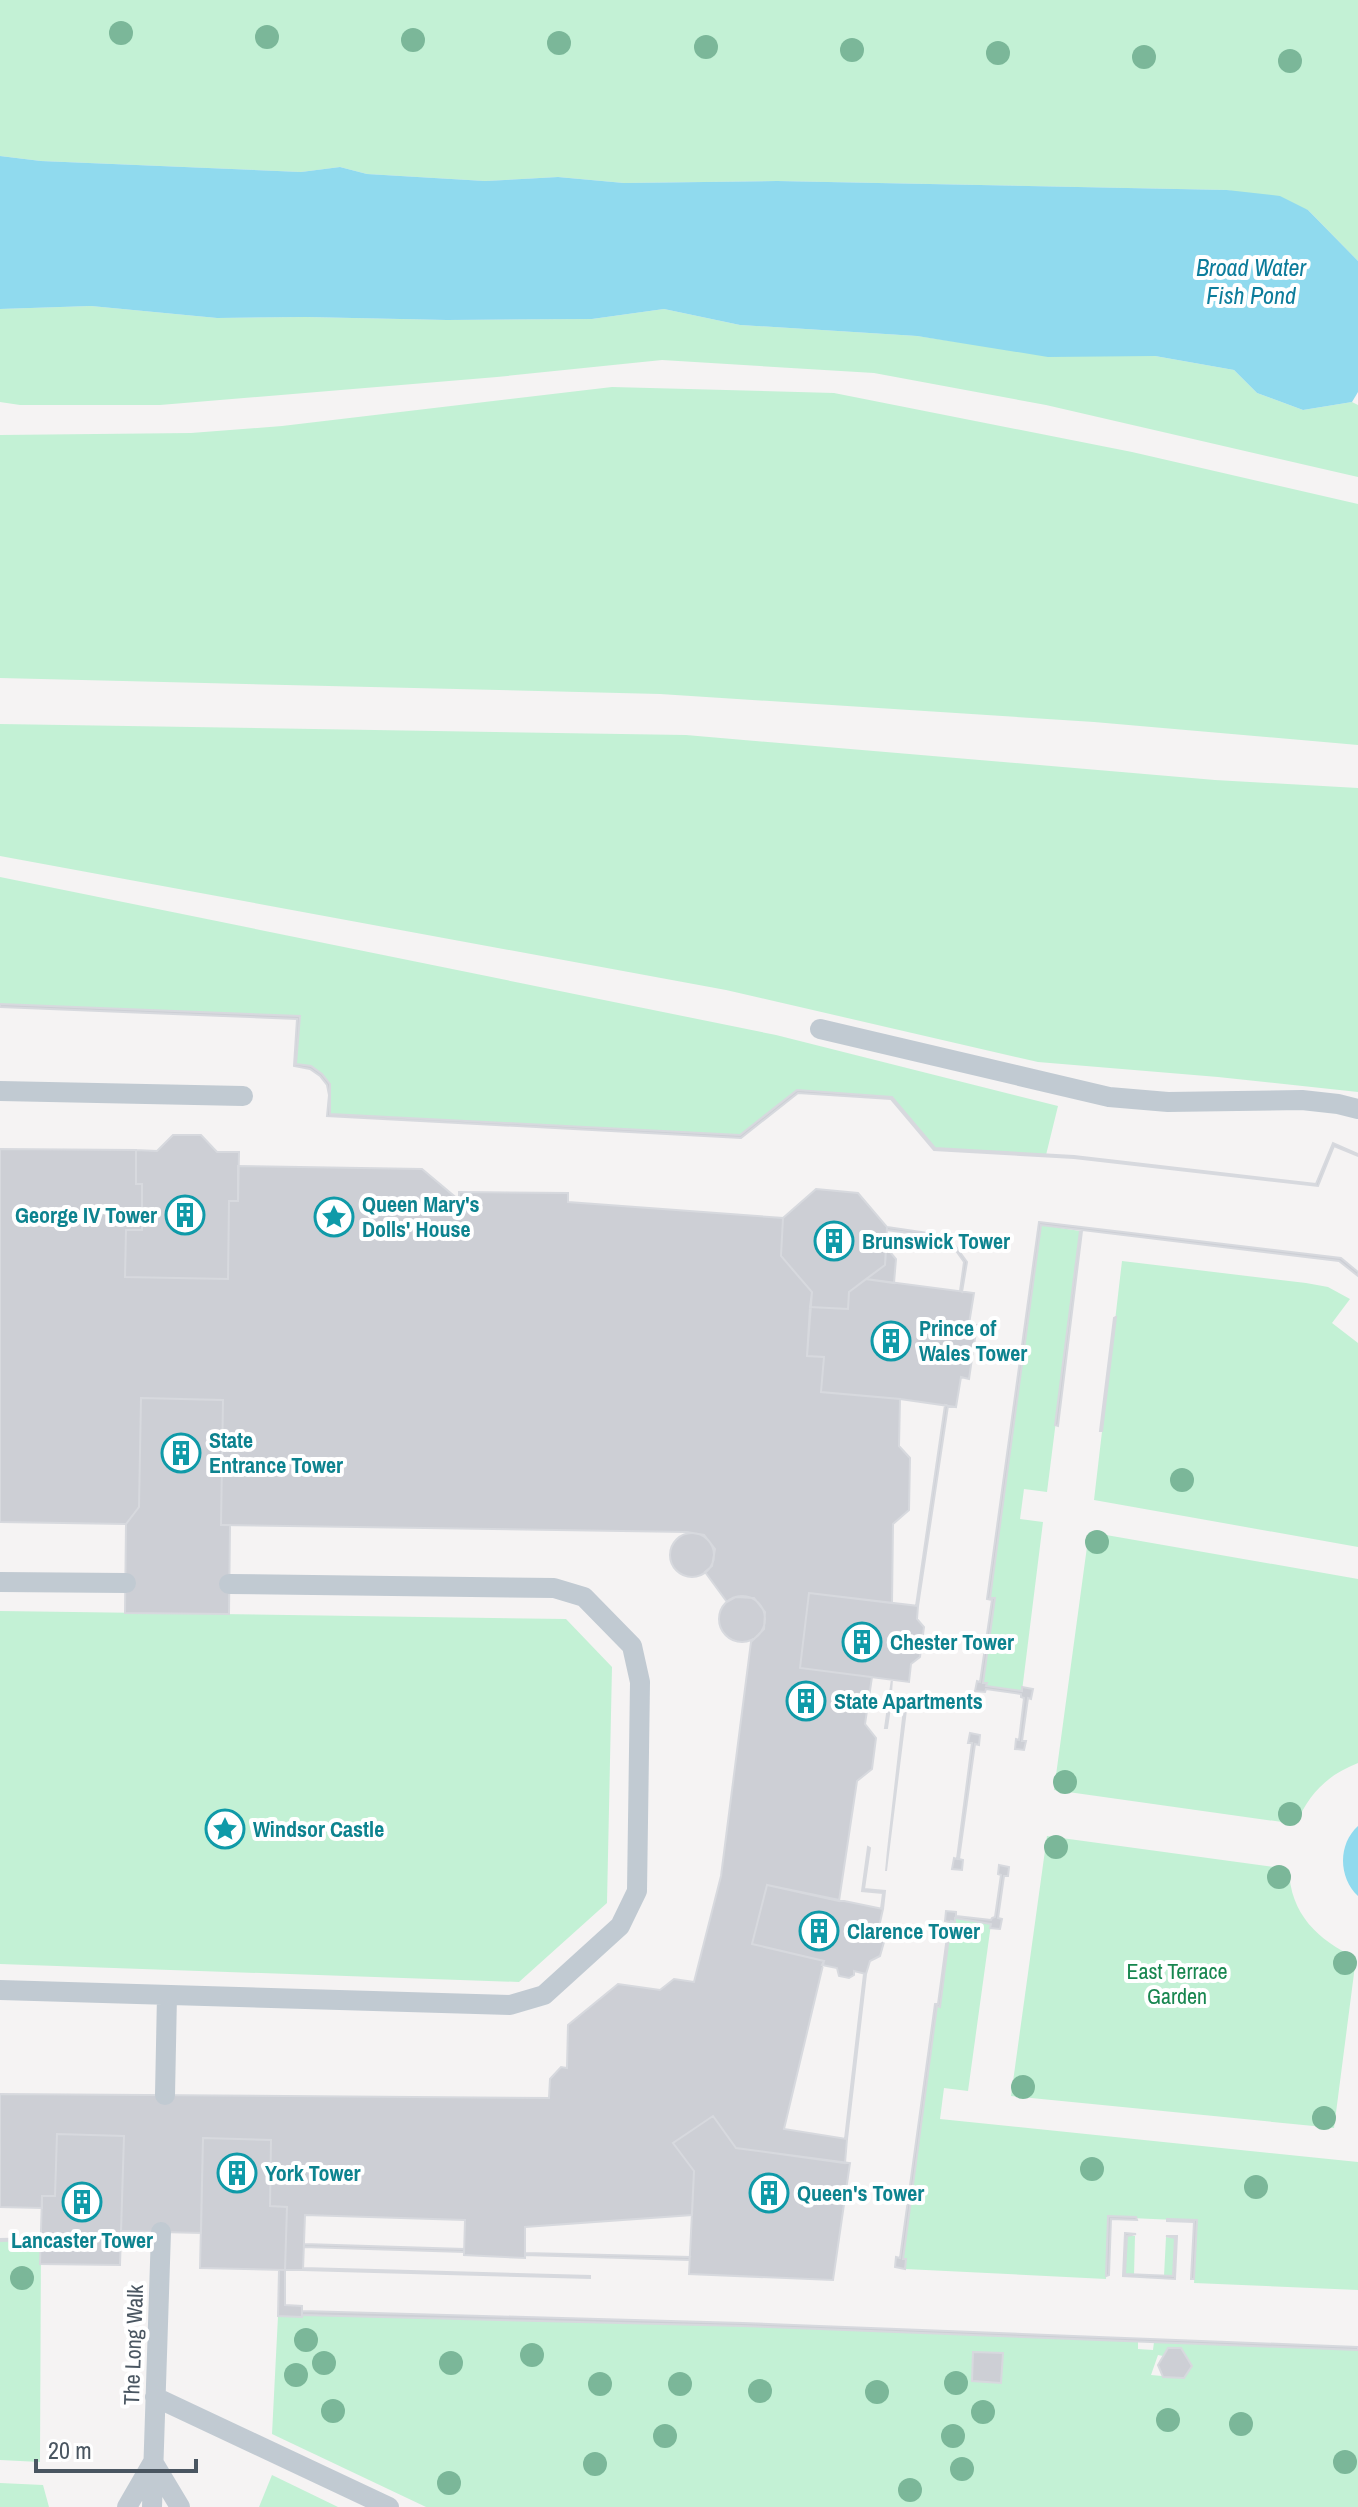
<svg xmlns="http://www.w3.org/2000/svg" width="1358" height="2507" viewBox="0 0 1358 2507" font-family="'Archivo Narrow',sans-serif">
<style>
.green{fill:#c3f1d5;fill-rule:evenodd}
.water{fill:#90daee}
.building{fill:#cdcfd5;stroke:#d7d9de;stroke-width:2}
.lines{fill:none;stroke-linecap:round;stroke-linejoin:round}
.lane{stroke:#c1cad2;stroke-width:20}
.tree{fill:#7bb799}
.labels{text-anchor:middle;stroke-width:8;stroke-linejoin:round;paint-order:stroke}
.culture-label{font-size:22px;font-weight:bold;fill:#0d838f;stroke:#fff;text-anchor:start}
.park-label{font-size:22px;fill:#17864f;stroke:#fff}
.street-label{font-size:22px;fill:#4a5661;stroke:#fff}
.water-label{font-size:24px;font-style:italic;fill:#0c7c9b;stroke:#fff}
</style>
<rect width="100%" height="100%" fill="#f5f3f3"/>
<!-- green -->
<path class="green" d="M 0,0 L 1358,0 L 1358,261 L 1308,210 L 1227,190 L 777,181 L 624,183 L 558,177 L 485,181 L 367,174 L 340,167 L 301,172 L 41,161 L 0,156 Z
M 91,306 L 217,318 L 306,317 L 447,320 L 592,319 L 664,309 L 740,325 L 917,336 L 1054,356 L 1155,356 L 1234,370 L 1257,393 L 1303,410 L 1352,402 L 1358,405 L 1358,477 L 1046,405 L 874,373 L 662,360 L 497,377 L 160,405 L 20,405 L 0,402 L 0,309 Z
M 612,387 L 834,393 L 1132,452 L 1358,504 L 1358,745 L 1094,722 L 660,694 L 0,678 L 0,435 L 191,433 L 282,426 Z
M 0,724 L 686,735 L 1215,780 L 1358,788 L 1358,1092 L 1218,1077 L 1038,1062 L 726,990 L 0,856 Z
M 0,877 L 776,1035 L 1058,1106 L 1046,1155 L 935,1148 L 892,1097 L 797,1090 L 740,1135 L 330,1114 L 330,1084 L 311,1066 L 296,1064 L 299,1016 L 0,1004 Z
M 1041,1225 L 1080,1231 L 1047,1492 L 1024,1489 L 1020,1519 L 1043,1522 L 1022,1691 L 986,1686 L 987,1683 L 983,1683 L 995,1599 L 990,1598 Z
M 1122,1261 L 1306,1283 L 1328,1287 L 1350,1299 L 1332,1323 L 1358,1343 L 1358,1547 L 1094,1500 Z
M 1089,1532 L 1358,1579 L 1358,1763 C 1327,1775 1309,1794 1296,1824 L 1054,1790 Z
M 0,1611 L 566,1619 L 612,1667 L 607,1903 L 519,1982 L 0,1964 Z
M 1047,1836 L 1289,1869 C 1290,1914 1318,1940 1356,1958 L 1334,2128 L 1011,2096 Z
M 955,1918 L 991,1924 L 968,2091 L 944,2088 L 940,2119 L 1358,2162 L 1358,2290 L 1194,2283 L 1197,2221 L 1109,2217 L 1106,2279 L 905,2269 L 906,2260 L 903,2259 L 937,2006 L 940,2006 L 951,1921 L 955,1922 Z
M 1127,2236 L 1135,2236 L 1134,2275 L 1125,2274 Z
M 1166,2237 L 1175,2238 L 1173,2276 L 1164,2276 Z
M 41,2240 L 40,2462 L 0,2460 L 0,2241 Z
M 302,2315 L 743,2326 L 1138,2341 L 1138,2349 L 1153,2350 L 1154,2342 L 1358,2350 L 1358,2507 L 426,2507 L 272,2434 L 278,2316 ZM 1169,2348 L 1181,2348 L 1192,2366 L 1184,2378 L 1151,2375 L 1158,2355 L 1163,2356 Z
M 272,2475 L 338,2507 L 259,2507 Z
M 0,2483 L 43,2485 L 49,2507 L 0,2507 Z"/>
<!-- water -->
<path class="water" d="M 0,156 L 41,161 L 301,172 L 340,167 L 367,174 L 485,181 L 558,177 L 624,183 L 777,181 L 1227,190 L 1280,196 L 1308,210 L 1358,261 L 1358,392 L 1352,402 L 1303,410 L 1257,393 L 1234,370 L 1155,356 L 1048,357 L 917,336 L 740,325 L 664,309 L 592,319 L 447,320 L 306,317 L 217,318 L 91,306 L 0,309 Z
M 1358,1826 L 1358,1896 C 1338,1877 1338,1844 1358,1826 Z"/>
<!-- building -->
<path class="building" d="M 0,1004 L 300,1016 L 296,1064 L 311,1066 L 322,1074 L 330,1084 L 330,1114 L 740,1135 L 797,1090 L 892,1097 L 935,1148 L 1074,1156 L 1316,1184 L 1333,1143 L 1358,1154 L 1358,1156 L 1334,1146 L 1318,1186 L 1074,1158 L 934,1150 L 891,1099 L 798,1093 L 741,1138 L 327,1116 L 329,1095 L 327,1085 L 320,1076 L 310,1069 L 294,1066 L 297,1019 L 0,1007 Z
M 173,1135 L 201,1135 L 217,1152 L 239,1152 L 238,1201 L 229,1201 L 228,1279 L 125,1277 L 126,1230 L 142,1230 L 142,1184 L 136,1184 L 136,1150 L 157,1151 Z
M 0,1149 L 136,1150 L 136,1184 L 142,1184 L 142,1230 L 126,1230 L 125,1277 L 228,1279 L 229,1201 L 238,1201 L 238,1166 L 422,1169 L 459,1200 L 459,1192 L 568,1193 L 568,1202 L 783,1218 L 781,1256 L 812,1292 L 807,1356 L 824,1357 L 821,1392 L 900,1399 L 899,1446 L 910,1458 L 909,1510 L 893,1524 L 892,1603 L 809,1593 L 800,1668 L 872,1677 L 865,1724 L 876,1738 L 872,1769 L 857,1781 L 839,1901 L 767,1885 L 752,1944 L 824,1961 L 784,2129 L 847,2139 L 845,2163 L 736,2148 L 713,2116 L 673,2143 L 694,2171 L 692,2215 L 525,2227 L 525,2258 L 464,2255 L 465,2220 L 305,2215 L 303,2270 L 285,2270 L 287,2207 L 270,2206 L 271,2140 L 203,2138 L 201,2233 L 121,2231 L 124,2136 L 57,2134 L 55,2196 L 42,2196 L 42,2208 L 0,2207 L 0,2094 L 549,2098 L 550,2079 L 561,2067 L 567,2068 L 568,2025 L 618,1984 L 660,1990 L 674,1979 L 694,1982 L 721,1876 L 751,1642 L 764,1629 L 765,1612 L 754,1598 L 736,1597 L 727,1602 L 705,1572 L 712,1566 L 715,1549 L 704,1535 L 687,1532 L 221,1525 L 223,1400 L 141,1398 L 139,1507 L 126,1524 L 0,1522 Z
M 816,1189 L 858,1193 L 887,1227 L 885,1265 L 849,1292 L 848,1309 L 810,1307 L 812,1292 L 781,1256 L 783,1218 Z
M 1039,1222 L 1341,1258 L 1358,1272 L 1358,1276 L 1339,1261 L 1041,1225 L 990,1598 L 995,1598 L 983,1683 L 987,1683 L 986,1686 L 1022,1691 L 1022,1687 L 1033,1689 L 1031,1699 L 1028,1698 L 1022,1741 L 1026,1741 L 1024,1750 L 1015,1749 L 1016,1739 L 1019,1740 L 1024,1698 L 1021,1697 L 1021,1694 L 986,1689 L 985,1692 L 975,1691 L 977,1681 L 980,1682 L 992,1600 L 987,1599 Z
M 887,1227 L 948,1236 L 967,1262 L 962,1292 L 960,1291 L 964,1262 L 947,1238 L 887,1230 Z
M 1080,1231 L 1082,1231 L 1058,1426 L 1055,1425 Z
M 886,1251 L 890,1252 L 896,1259 L 894,1283 L 866,1279 L 885,1265 Z
M 866,1279 L 974,1293 L 969,1324 L 977,1325 L 969,1379 L 961,1377 L 956,1407 L 900,1399 L 821,1392 L 824,1357 L 807,1356 L 810,1307 L 848,1309 L 849,1292 Z
M 1116,1317 L 1102,1431 L 1100,1431 L 1114,1318 Z
M 141,1398 L 223,1400 L 221,1525 L 230,1525 L 229,1614 L 125,1613 L 126,1524 L 139,1507 Z
M 945,1405 L 948,1406 L 918,1606 L 916,1606 Z
M670 1555a22 22 0 1 1 44 0a22 22 0 1 1-44 0Z
M 809,1593 L 918,1606 L 917,1619 L 924,1627 L 920,1657 L 911,1664 L 909,1682 L 800,1668 Z
M719 1619a23 23 0 1 1 46 0a23 23 0 1 1-46 0Z
M 892,1679 L 890,1708 L 887,1728 L 885,1728 Z
M 904,1709 L 906,1710 L 886,1871 L 888,1850 Z
M 970,1733 L 980,1735 L 979,1745 L 975,1744 L 959,1859 L 963,1860 L 962,1870 L 952,1869 L 954,1858 L 957,1859 L 972,1743 L 968,1743 Z
M 868,1847 L 870,1848 L 864,1889 L 885,1891 L 883,1909 L 881,1909 L 883,1893 L 862,1891 Z
M 999,1865 L 1009,1867 L 1008,1876 L 1004,1876 L 998,1918 L 1002,1919 L 1000,1929 L 990,1928 L 991,1924 L 955,1918 L 955,1922 L 951,1921 L 940,2007 L 937,2006 L 903,2259 L 906,2259 L 905,2269 L 895,2267 L 896,2257 L 900,2258 L 935,2004 L 938,2004 L 949,1922 L 945,1921 L 946,1911 L 956,1912 L 956,1916 L 991,1920 L 992,1918 L 995,1917 L 1001,1875 L 998,1874 Z
M 767,1885 L 883,1909 L 879,1927 L 886,1935 L 880,1956 L 870,1961 L 866,1974 L 854,1971 L 854,1975 L 849,1978 L 839,1976 L 837,1968 L 822,1965 L 824,1961 L 752,1944 Z
M 864,1974 L 866,1974 L 847,2139 L 845,2139 Z
M 713,2116 L 736,2148 L 850,2163 L 833,2280 L 689,2274 L 694,2171 L 673,2143 Z
M 57,2134 L 124,2136 L 120,2265 L 40,2264 L 42,2196 L 55,2196 Z
M 203,2138 L 271,2140 L 270,2206 L 287,2207 L 285,2270 L 200,2268 Z
M 1108,2216 L 1136,2217 L 1137,2220 L 1111,2219 L 1109,2275 L 1106,2276 Z
M 1167,2219 L 1197,2220 L 1194,2279 L 1191,2279 L 1194,2222 L 1167,2221 Z
M 1125,2233 L 1136,2234 L 1127,2236 L 1125,2274 L 1173,2276 L 1175,2238 L 1166,2236 L 1177,2236 L 1175,2279 L 1123,2276 Z
M 40,2238 L 41,2240 L 0,2241 L 0,2239 Z
M 304,2244 L 464,2249 L 464,2252 L 304,2247 Z
M 525,2253 L 690,2257 L 689,2260 L 525,2255 Z
M 303,2268 L 590,2276 L 590,2278 L 303,2270 Z
M 279,2270 L 285,2270 L 285,2305 L 302,2306 L 302,2317 L 278,2316 Z
M 302,2311 L 743,2323 L 1358,2347 L 1358,2350 L 743,2326 L 302,2315 Z
M 1168,2348 L 1181,2348 L 1192,2366 L 1184,2378 L 1163,2377 L 1158,2365 Z
M 973,2352 L 1003,2353 L 1001,2383 L 972,2381 Z"/>
<g class="lines">
<!-- lane -->
<path class="lane" d="M 820,1029 L 1109,1097 L 1168,1102 L 1302,1100 L 1338,1104 L 1358,1109
M 0,1091 L 243,1096
M 0,1582 L 126,1583
M 0,1990 L 510,2005 L 544,1995 L 620,1926 L 637,1891 L 640,1682 L 632,1646 L 584,1597 L 554,1588 L 229,1584
M 165,2095 L 167,1995
M 155,2397 L 389,2507
M 127,2507 L 153,2462 L 180,2507
M 152,2507 L 161,2232"/>
</g>
<!-- trees -->
<g class="tree">
<circle cx="121" cy="33" r="12"/>
<circle cx="267" cy="37" r="12"/>
<circle cx="413" cy="40" r="12"/>
<circle cx="559" cy="43" r="12"/>
<circle cx="706" cy="47" r="12"/>
<circle cx="852" cy="50" r="12"/>
<circle cx="998" cy="53" r="12"/>
<circle cx="1144" cy="57" r="12"/>
<circle cx="1290" cy="61" r="12"/>
<circle cx="1182" cy="1480" r="12"/>
<circle cx="1097" cy="1542" r="12"/>
<circle cx="1065" cy="1782" r="12"/>
<circle cx="1290" cy="1814" r="12"/>
<circle cx="1056" cy="1847" r="12"/>
<circle cx="1279" cy="1877" r="12"/>
<circle cx="1345" cy="1963" r="12"/>
<circle cx="1023" cy="2087" r="12"/>
<circle cx="1324" cy="2118" r="12"/>
<circle cx="1092" cy="2169" r="12"/>
<circle cx="1256" cy="2187" r="12"/>
<circle cx="22" cy="2278" r="12"/>
<circle cx="306" cy="2340" r="12"/>
<circle cx="532" cy="2355" r="12"/>
<circle cx="324" cy="2363" r="12"/>
<circle cx="451" cy="2363" r="12"/>
<circle cx="296" cy="2375" r="12"/>
<circle cx="956" cy="2383" r="12"/>
<circle cx="600" cy="2384" r="12"/>
<circle cx="680" cy="2384" r="12"/>
<circle cx="760" cy="2391" r="12"/>
<circle cx="877" cy="2392" r="12"/>
<circle cx="333" cy="2411" r="12"/>
<circle cx="983" cy="2412" r="12"/>
<circle cx="1168" cy="2420" r="12"/>
<circle cx="1241" cy="2424" r="12"/>
<circle cx="665" cy="2436" r="12"/>
<circle cx="953" cy="2436" r="12"/>
<circle cx="1345" cy="2462" r="12"/>
<circle cx="595" cy="2464" r="12"/>
<circle cx="962" cy="2469" r="12"/>
<circle cx="449" cy="2483" r="12"/>
<circle cx="910" cy="2490" r="12"/>
</g>
<!-- icons -->
<defs>
<g id="building-ring" transform="scale(2)"><circle r="9.5" fill="#fff" stroke="#0f9aa8" stroke-width="1.5"/><path d="M-4-6H4V6H1V3H-1V6H-4ZM-2.5-4.3h1.7v1.8h-1.7ZM.8-4.3h1.7v1.8H.8ZM-2.5-1h1.7V.8h-1.7ZM.8-1h1.7V.8H.8Z" fill="#0f9aa8"/></g>
<g id="sight-ring" transform="scale(2)"><circle r="9.5" fill="#fff" stroke="#0f9aa8" stroke-width="1.5"/><path d="M0-6L1.8-2.2L6-1.7L2.9 1.2L3.7 5.4L0 3.3L-3.7 5.4L-2.9 1.2L-6-1.7L-1.8-2.2Z" fill="#0f9aa8"/></g>
</defs>
<g fill-rule="evenodd">
<use href="#building-ring" x="185" y="1215"/>
<use href="#sight-ring" x="334" y="1217"/>
<use href="#building-ring" x="834" y="1241"/>
<use href="#building-ring" x="891" y="1341"/>
<use href="#building-ring" x="181" y="1453"/>
<use href="#building-ring" x="862" y="1642"/>
<use href="#building-ring" x="806" y="1701"/>
<use href="#sight-ring" x="225" y="1829"/>
<use href="#building-ring" x="819" y="1931"/>
<use href="#building-ring" x="237" y="2173"/>
<use href="#building-ring" x="769" y="2193"/>
<use href="#building-ring" x="82" y="2202"/>
</g>
<g class="labels">
<!-- culture labels -->
<g class="culture-label">
<text x="362" y="1212">Queen Mary's<tspan x="362" dy="25">Dolls' House</tspan></text>
<text x="157" y="1223" text-anchor="end">George IV Tower</text>
<text x="862" y="1249">Brunswick Tower</text>
<text x="919" y="1336">Prince of<tspan x="919" dy="25">Wales Tower</tspan></text>
<text x="209" y="1448">State<tspan x="209" dy="25">Entrance Tower</tspan></text>
<text x="890" y="1650">Chester Tower</text>
<text x="834" y="1709">State Apartments</text>
<text x="253" y="1837">Windsor Castle</text>
<text x="847" y="1939">Clarence Tower</text>
<text x="265" y="2181">York Tower</text>
<text x="797" y="2201">Queen's Tower</text>
<text x="82" y="2248" text-anchor="middle">Lancaster Tower</text>
</g>
<!-- park labels -->
<g class="park-label">
<text x="1177" y="1979">East Terrace<tspan x="1177" dy="25">Garden</tspan></text>
</g>
<!-- street labels -->
<g class="street-label">
<text transform="translate(133 2345) rotate(-88)" y="8">The Long Walk</text>
</g>
<!-- water labels -->
<g class="water-label">
<text x="1251" y="276">Broad Water<tspan x="1251" dy="28">Fish Pond</tspan></text>
</g>
</g>
<!-- scale -->
<path d="M36 2459v12h160v-12" fill="none" stroke="#4a5661" stroke-width="4"/>
<text x="48" y="2459" font-size="24" fill="#4a5661" stroke="#ffffff" stroke-width="6" paint-order="stroke">20 m</text>
</svg>
